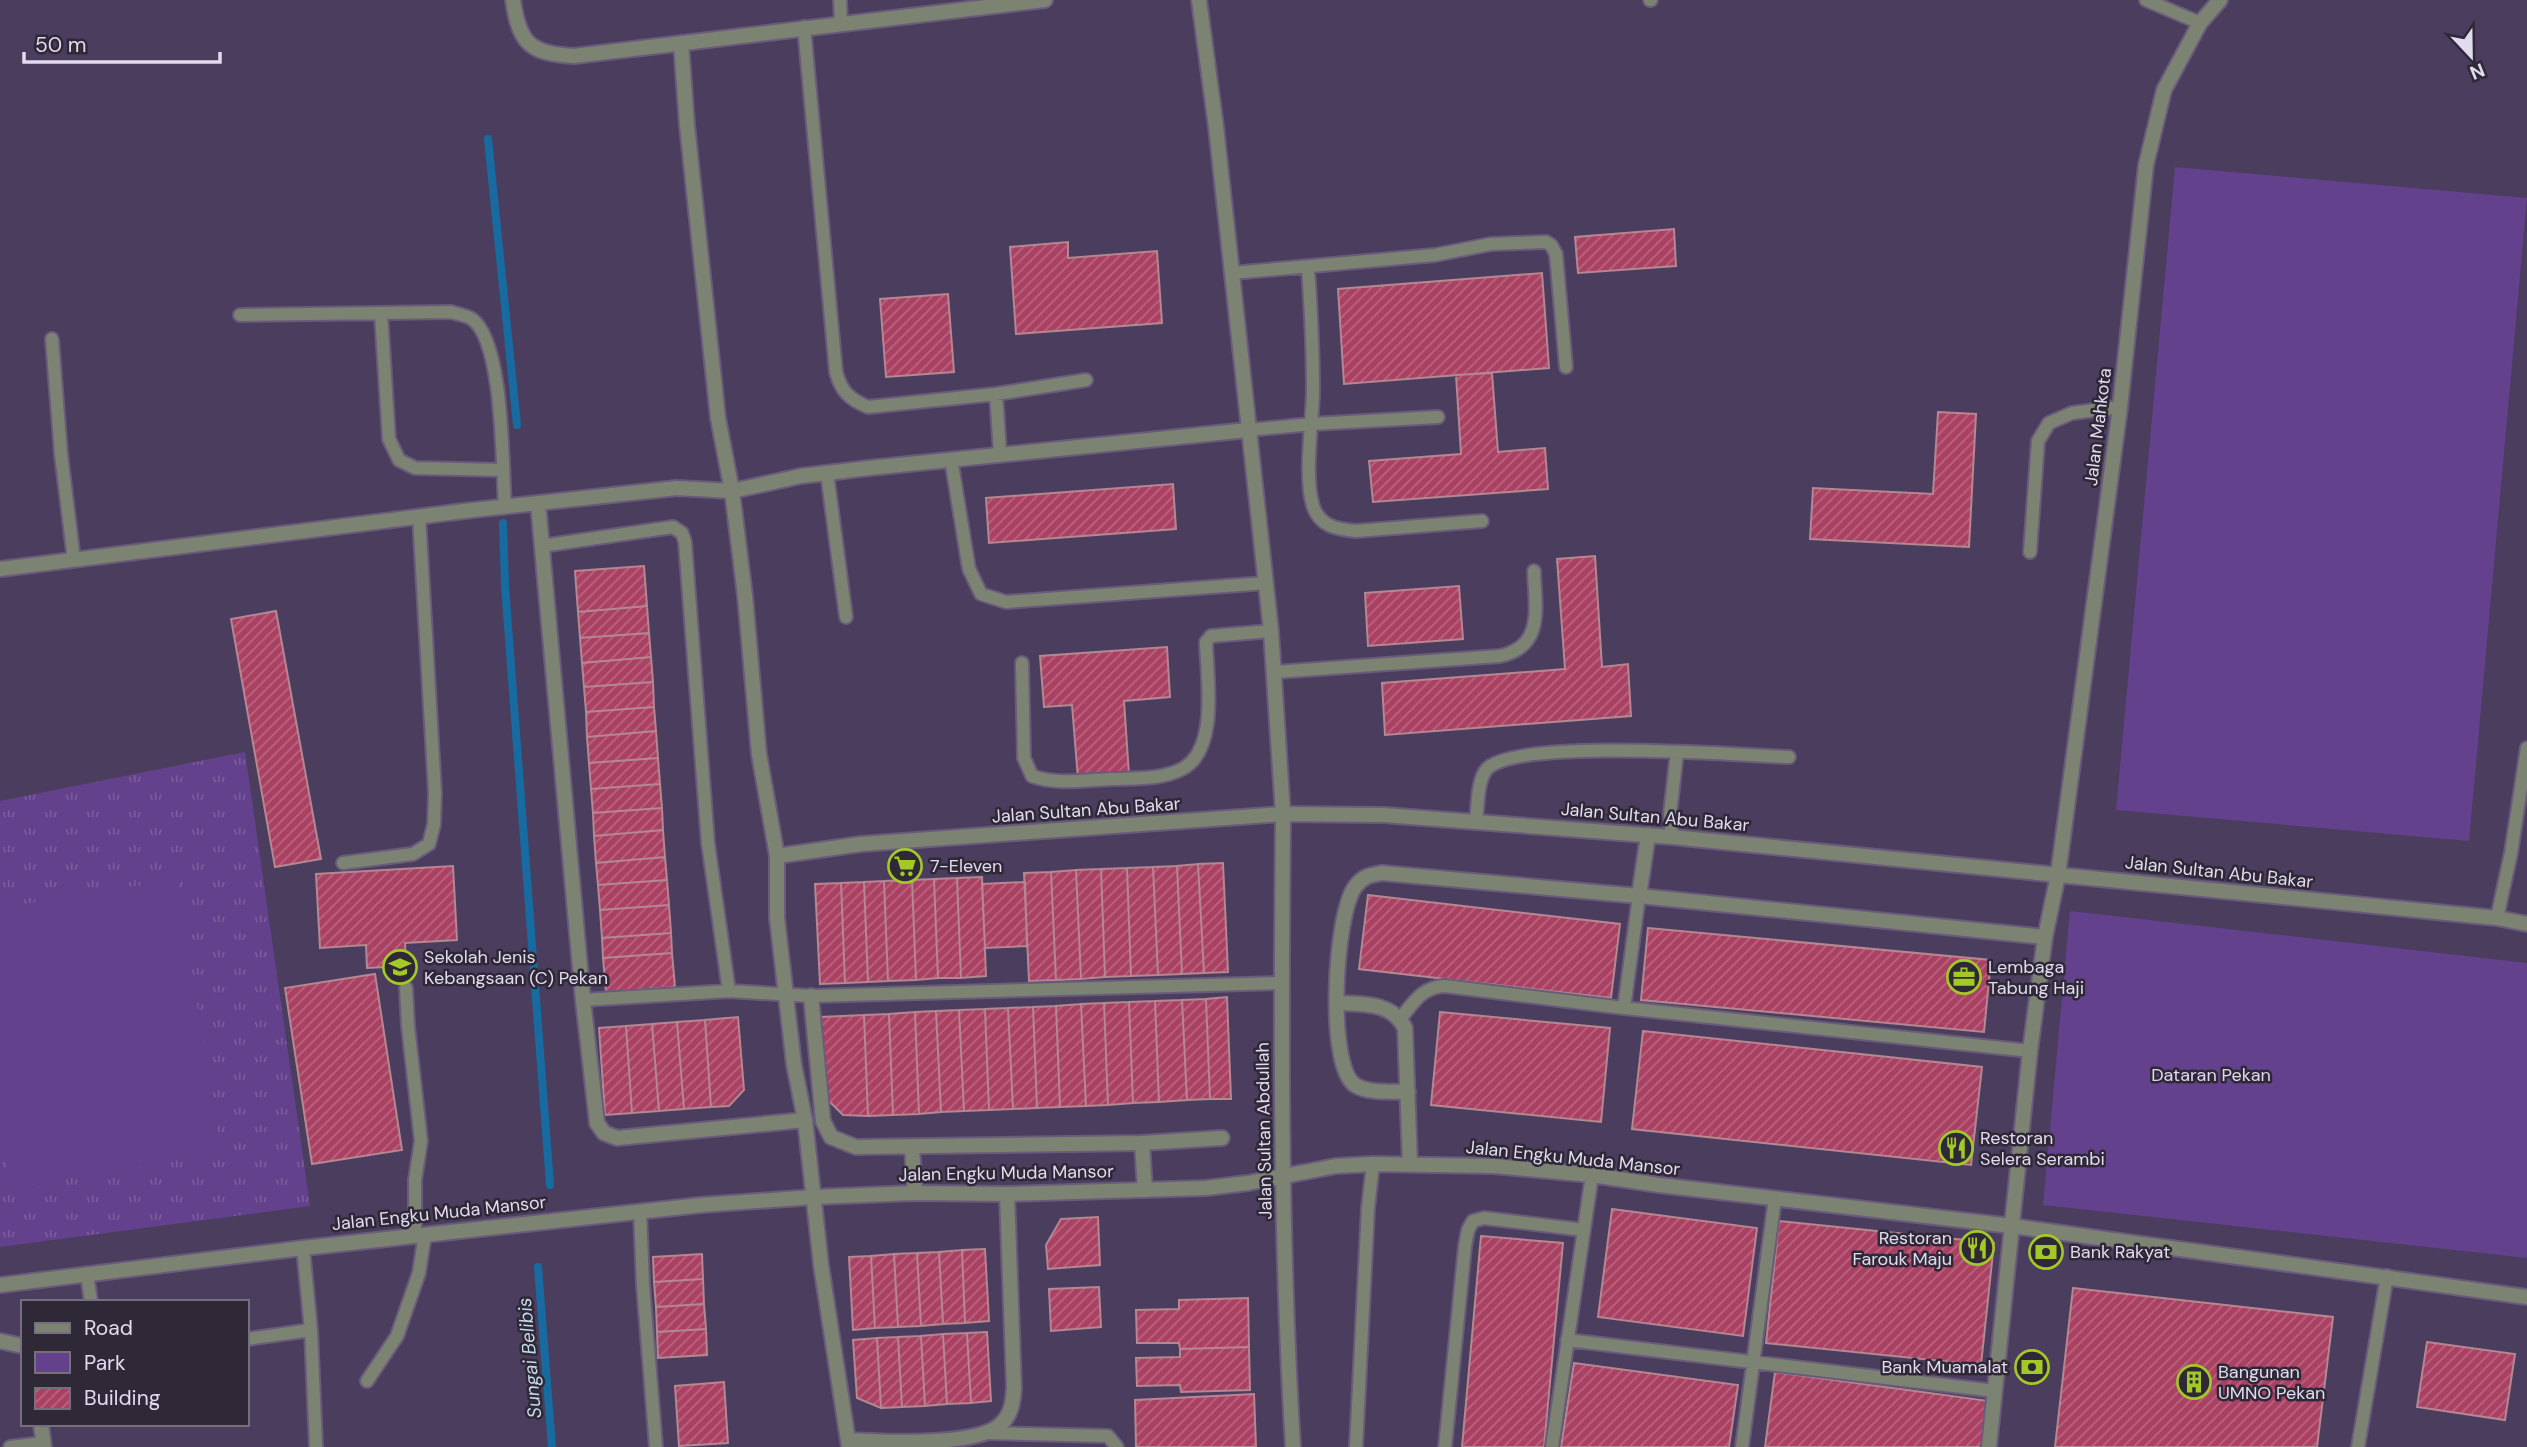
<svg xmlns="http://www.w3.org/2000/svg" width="2527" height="1447" viewBox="0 0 2527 1447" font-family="'DM Sans',sans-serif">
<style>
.grass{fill:url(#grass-tufts)}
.green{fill:#63418c}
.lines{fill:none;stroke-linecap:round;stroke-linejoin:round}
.stream{stroke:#176ba0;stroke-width:8}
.building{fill:url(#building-hatch);stroke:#b48792;stroke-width:2}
.service-casing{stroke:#695c7b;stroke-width:16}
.minor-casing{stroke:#695c7b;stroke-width:18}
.tertiary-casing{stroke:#695c7b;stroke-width:18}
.service{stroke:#7d8372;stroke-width:12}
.minor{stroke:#7d8372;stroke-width:14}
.tertiary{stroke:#7d8372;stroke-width:14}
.labels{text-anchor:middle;stroke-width:5;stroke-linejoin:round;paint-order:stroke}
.street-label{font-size:18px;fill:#e2daee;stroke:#2e2837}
.poi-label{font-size:18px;fill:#e2daee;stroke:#2e2837;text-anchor:start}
.park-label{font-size:18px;fill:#e0d7ef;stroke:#2e2837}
.water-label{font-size:19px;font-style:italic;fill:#c5dbed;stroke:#2e2837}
</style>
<defs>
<pattern id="grass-tufts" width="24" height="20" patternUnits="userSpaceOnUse" patternTransform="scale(1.75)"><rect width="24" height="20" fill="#63418c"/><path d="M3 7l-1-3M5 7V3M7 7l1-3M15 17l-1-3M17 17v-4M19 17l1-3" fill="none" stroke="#795c9c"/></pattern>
<pattern id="building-hatch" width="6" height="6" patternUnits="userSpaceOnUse" patternTransform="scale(1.75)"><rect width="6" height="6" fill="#aa4163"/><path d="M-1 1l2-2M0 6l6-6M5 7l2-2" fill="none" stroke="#b96581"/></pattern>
</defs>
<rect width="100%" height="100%" fill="#4b3d5e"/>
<!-- grass -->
<path class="grass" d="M 245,752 L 310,1206 L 0,1247 L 0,801 Z"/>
<!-- green -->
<path class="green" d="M 2175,167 L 2527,198 L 2469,841 L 2116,810 Z
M 177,879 L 221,1153 L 11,1188 L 0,1121 L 0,908 Z
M 2070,911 L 2527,963 L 2527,1258 L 2043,1205 Z"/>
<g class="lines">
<!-- stream -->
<path class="stream" d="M 488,139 L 517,425
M 503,523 L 505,586 L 550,1185
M 538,1267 L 552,1447"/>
</g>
<!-- building -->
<path class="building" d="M 1674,229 L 1676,266 L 1578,273 L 1575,237 Z
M 1068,242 L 1068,258 L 1157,251 L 1162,323 L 1016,334 L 1010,247 Z
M 1542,273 L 1549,368 L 1344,384 L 1338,289 Z
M 948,294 L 954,372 L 886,377 L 880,299 Z
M 1492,373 L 1498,452 L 1545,448 L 1548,489 L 1373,502 L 1369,461 L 1461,454 L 1456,375 Z
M 1938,412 L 1976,414 L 1969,547 L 1810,539 L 1813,488 L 1933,494 Z
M 1173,484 L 1176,529 L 989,543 L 986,498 Z
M 1595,556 L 1602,667 L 1628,664 L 1631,716 L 1385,735 L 1382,683 L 1565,669 L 1557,559 Z
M 644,566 L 647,606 L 578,612 L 575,571 Z
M 1459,586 L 1463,639 L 1368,646 L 1365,593 Z
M 647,606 L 649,633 L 580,638 L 578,612 Z
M 276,611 L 321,859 L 275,867 L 231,619 Z
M 649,633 L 651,657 L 582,663 L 580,638 Z
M 1167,647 L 1170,697 L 1124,701 L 1129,775 L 1078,779 L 1072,705 L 1044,707 L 1040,656 Z
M 651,657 L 653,682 L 584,687 L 582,663 Z
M 653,682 L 654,707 L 586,712 L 584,687 Z
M 654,707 L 656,731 L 587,737 L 586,712 Z
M 656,731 L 658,758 L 589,763 L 587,737 Z
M 658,758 L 660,784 L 591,789 L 589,763 Z
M 660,784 L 662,808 L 593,813 L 591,789 Z
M 662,808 L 663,830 L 594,836 L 593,813 Z
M 663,830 L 665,857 L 596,863 L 594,836 Z
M 665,857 L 667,880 L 598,885 L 596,863 Z
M 1223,863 L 1228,972 L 1204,973 L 1198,864 Z
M 1198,864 L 1204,973 L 1182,974 L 1177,866 Z
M 453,866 L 457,940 L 405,943 L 406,966 L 367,968 L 366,945 L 320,948 L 316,874 Z
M 1177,866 L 1182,974 L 1158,975 L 1153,867 Z
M 1153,867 L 1158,975 L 1131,976 L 1127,868 Z
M 1127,868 L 1131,976 L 1105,977 L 1101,869 Z
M 1101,869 L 1105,977 L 1081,979 L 1076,870 Z
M 1076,870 L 1081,979 L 1056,980 L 1051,872 Z
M 1051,872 L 1056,980 L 1029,981 L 1024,873 Z
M 982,877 L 986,976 L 961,978 L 957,878 Z
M 957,878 L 961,978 L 938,978 L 934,879 Z
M 934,879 L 938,978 L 916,980 L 912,880 Z
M 667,880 L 669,905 L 600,910 L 598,885 Z
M 912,880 L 916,980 L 888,981 L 884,881 Z
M 884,881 L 888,981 L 868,982 L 864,882 Z
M 864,882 L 868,982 L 845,983 L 841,883 Z
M 1025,882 L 1027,946 L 985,948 L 982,884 Z
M 841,883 L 845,983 L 820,984 L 815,884 Z
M 1368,895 L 1620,924 L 1611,998 L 1359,969 Z
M 669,905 L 671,933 L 602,938 L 600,910 Z
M 1648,928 L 1991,960 L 1984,1032 L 1641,1000 Z
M 671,933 L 672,953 L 603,958 L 602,938 Z
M 672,953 L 675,987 L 606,992 L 603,958 Z
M 375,974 L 402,1150 L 312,1164 L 285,988 Z
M 1227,997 L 1231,1099 L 1210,1099 L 1206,999 Z
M 1206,999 L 1210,1099 L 1187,1100 L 1182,1000 Z
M 1182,1000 L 1187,1100 L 1159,1102 L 1155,1001 Z
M 1155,1001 L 1159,1102 L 1133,1103 L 1129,1002 Z
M 1129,1002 L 1133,1103 L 1108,1105 L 1104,1003 Z
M 1104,1003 L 1108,1105 L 1086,1106 L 1081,1004 Z
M 1081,1004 L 1086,1106 L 1060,1107 L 1056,1006 Z
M 1056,1006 L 1060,1107 L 1037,1108 L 1033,1007 Z
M 1033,1007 L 1037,1108 L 1013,1109 L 1008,1008 Z
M 1008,1008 L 1013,1109 L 989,1110 L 985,1009 Z
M 985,1009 L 989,1110 L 964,1111 L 959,1010 Z
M 959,1010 L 964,1111 L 941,1112 L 936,1011 Z
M 936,1011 L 941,1112 L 919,1114 L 915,1012 Z
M 915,1012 L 919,1114 L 893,1115 L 889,1014 Z
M 1440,1012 L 1610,1028 L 1601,1122 L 1431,1105 Z
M 889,1014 L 893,1115 L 868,1116 L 864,1015 Z
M 864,1015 L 868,1116 L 843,1115 L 825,1097 L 821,1017 Z
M 738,1017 L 744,1090 L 729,1106 L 711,1107 L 705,1020 Z
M 705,1020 L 711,1107 L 684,1109 L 677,1022 Z
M 677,1022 L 684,1109 L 659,1111 L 652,1024 Z
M 652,1024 L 659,1111 L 632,1113 L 626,1026 Z
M 626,1026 L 632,1113 L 605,1115 L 599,1028 Z
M 1643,1031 L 1982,1067 L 1971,1165 L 1632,1129 Z
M 1612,1209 L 1757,1228 L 1743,1336 L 1598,1317 Z
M 1098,1217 L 1100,1265 L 1048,1269 L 1046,1245 L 1061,1219 Z
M 1779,1221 L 1994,1243 L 1981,1365 L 1766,1343 Z
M 1481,1236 L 1563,1243 L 1544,1447 L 1462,1447 Z
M 985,1249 L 989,1321 L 965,1323 L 962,1250 Z
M 962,1250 L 965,1323 L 943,1324 L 939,1252 Z
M 939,1252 L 943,1324 L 921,1326 L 917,1253 Z
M 917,1253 L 921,1326 L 898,1327 L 894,1254 Z
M 702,1254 L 703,1279 L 654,1282 L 653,1257 Z
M 894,1254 L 898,1327 L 875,1328 L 871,1256 Z
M 871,1256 L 875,1328 L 853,1330 L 849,1257 Z
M 703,1279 L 704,1304 L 656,1307 L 654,1282 Z
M 1099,1287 L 1101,1327 L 1051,1331 L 1049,1289 Z
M 2073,1288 L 2333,1317 L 2317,1447 L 2055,1447 Z
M 1248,1298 L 1249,1347 L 1180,1349 L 1179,1343 L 1137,1343 L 1136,1310 L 1179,1309 L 1179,1300 Z
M 704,1304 L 706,1329 L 657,1332 L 656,1307 Z
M 706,1329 L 707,1355 L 658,1358 L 657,1332 Z
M 987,1332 L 991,1401 L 971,1403 L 967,1333 Z
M 967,1333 L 971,1403 L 947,1404 L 943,1334 Z
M 943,1334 L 947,1404 L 925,1406 L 921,1336 Z
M 921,1336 L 925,1406 L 902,1407 L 898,1337 Z
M 898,1337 L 902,1407 L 881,1408 L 877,1338 Z
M 877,1338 L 881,1408 L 857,1398 L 853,1340 Z
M 2427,1342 L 2515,1354 L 2505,1420 L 2417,1407 Z
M 1249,1347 L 1250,1390 L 1181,1392 L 1180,1385 L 1137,1386 L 1136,1358 L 1180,1357 L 1180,1349 Z
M 1574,1363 L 1738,1385 L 1729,1447 L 1561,1447 Z
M 1775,1372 L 1989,1401 L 1982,1447 L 1765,1447 Z
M 724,1382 L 728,1443 L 679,1446 L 675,1386 Z
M 1254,1394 L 1256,1447 L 1136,1447 L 1135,1400 Z"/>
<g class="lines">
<!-- service casing -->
<g class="service-casing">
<path id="service" d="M 840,0 L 841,23
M 1650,0 L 1651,0
M 2146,0 L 2200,23
M 804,27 L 836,372 C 841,391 849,399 868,407 L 996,394 L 1086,380
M 1308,268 C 1311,310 1313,351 1313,393 C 1312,424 1304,477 1313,506 C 1320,527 1337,529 1356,531 L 1482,521
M 1232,273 L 1435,255 L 1491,244 L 1546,242 L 1551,245 L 1556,254 L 1566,367
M 381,313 L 389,439 L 399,460 L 415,468 L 503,470
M 240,315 L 451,312 C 457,314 466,315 472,319 C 504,342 502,467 505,507
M 52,339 L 61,454 L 74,560
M 996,394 L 1000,453
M 1248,430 L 1312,424 L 1438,417
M 951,459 L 969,569 L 981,594 L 1006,602 L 1266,583
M 827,473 L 846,617
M 541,546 L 673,527 L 682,533 L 685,542 L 708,843 L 729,991 L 811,996 L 1281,983
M 2030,552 L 2038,441 L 2049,423 L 2072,413 L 2120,407
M 1022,663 L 1024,758 L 1032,776 C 1057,785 1085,780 1112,779 C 1135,778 1161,780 1182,769 C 1219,750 1207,678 1206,642 L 1211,636 L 1271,631
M 1275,672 L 1500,656 C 1545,646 1535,607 1534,571
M 1476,821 C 1478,806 1477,780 1487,769 C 1514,738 1740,755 1789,757
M 1672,837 L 1670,814 L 1677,752
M 343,863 L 413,854 L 429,844 L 434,824 L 435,793 L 419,516
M 2497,918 L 2511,853 L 2527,748
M 406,988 L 408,1026 L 421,1141 L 415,1180 L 415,1235
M 583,1000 L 729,991
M 1624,1008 L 1639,896
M 1400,1019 C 1414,1002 1422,987 1445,986 L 1624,1008 L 2030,1051
M 640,1211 L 643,1285 L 656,1447
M 303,1248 L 311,1330 L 316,1447
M 87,1274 L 91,1302
M 247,1339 L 311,1330
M 1567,1340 L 1995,1391
M 367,1381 L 397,1336 L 419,1273 L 425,1234
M 988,1433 L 1108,1436 L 1117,1447
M 10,1447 L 43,1443
M 1356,1447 L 1368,1208 L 1373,1164
M 1445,1447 L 1465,1246 L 1468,1230 L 1473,1221 L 1484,1218 L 1584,1230
M 1552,1447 L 1592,1175
M 1742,1447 L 1775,1198
M 2358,1447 L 2387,1276"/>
</g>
<!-- minor casing -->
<g class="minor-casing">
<path id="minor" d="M 513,0 C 519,44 531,54 574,56 L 1045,0
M 681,43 L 687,125 L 718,418 L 732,491 L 745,596 L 759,754 L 777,856 L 777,918 L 794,1065 L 805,1120 L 821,1265 L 849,1447
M 538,503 L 583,1000 L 597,1123 L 604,1133 L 617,1138 L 805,1120
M 0,569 L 464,511 L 677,488 L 732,491 L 801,476 L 869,468 L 1248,430
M 777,856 L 861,844 L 1283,814 L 1271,631 L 1216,127 L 1199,0
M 2058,875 L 2120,407 L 2146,165 L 2164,90 L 2200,23 L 2220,0
M 1639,896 L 1648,835
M 811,996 L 823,1121 L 831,1137 L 856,1147 L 1142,1143 L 1222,1138
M 1337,1003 C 1363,1004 1392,1002 1405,1028 L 1410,1164
M 1408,1092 C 1392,1091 1369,1094 1355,1085 C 1326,1065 1335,914 1355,887 C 1363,876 1370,875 1382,873 L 1639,896 L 2045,937
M 1142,1143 L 1145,1190
M 912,1147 L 915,1193
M 0,1341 L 23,1346
M 41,1424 L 44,1447
M 848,1440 C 880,1442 981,1447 1002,1423 C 1012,1413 1013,1401 1014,1388 L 1007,1194"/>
</g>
<!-- tertiary casing -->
<g class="tertiary-casing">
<path id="tertiary" d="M 0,1285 L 303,1248 L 701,1205 L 814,1197 L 915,1193 L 1007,1194 L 1206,1188 L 1248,1183 L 1336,1166 L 1373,1164 L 1494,1166 L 1592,1175 L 1659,1185 L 2012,1226 L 2527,1297
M 1293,1447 C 1280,1236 1281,1025 1283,814 L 1384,815 L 1672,837 L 2497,918 L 2527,924
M 1989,1447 L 2030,1051 L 2045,937 L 2058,875"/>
</g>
<!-- service -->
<use href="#service" class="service"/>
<!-- minor -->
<use href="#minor" class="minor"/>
<!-- tertiary -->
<use href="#tertiary" class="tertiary"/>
</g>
<!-- icons -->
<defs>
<g id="supermarket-ring" transform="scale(1.75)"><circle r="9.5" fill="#2e2837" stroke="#a3c927" stroke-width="1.5"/><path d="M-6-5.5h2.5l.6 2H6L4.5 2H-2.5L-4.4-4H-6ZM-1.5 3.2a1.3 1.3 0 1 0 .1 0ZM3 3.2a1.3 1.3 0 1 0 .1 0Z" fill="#a3c927"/></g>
<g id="school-ring" transform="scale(1.75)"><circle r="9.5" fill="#2e2837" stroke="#a3c927" stroke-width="1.5"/><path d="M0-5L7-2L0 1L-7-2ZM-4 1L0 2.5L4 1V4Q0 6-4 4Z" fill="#a3c927"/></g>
<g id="office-ring" transform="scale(1.75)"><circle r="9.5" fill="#2e2837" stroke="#a3c927" stroke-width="1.5"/><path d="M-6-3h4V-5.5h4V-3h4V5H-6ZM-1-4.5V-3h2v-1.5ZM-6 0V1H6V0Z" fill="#a3c927"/></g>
<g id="restaurant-ring" transform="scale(1.75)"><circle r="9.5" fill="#2e2837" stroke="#a3c927" stroke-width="1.5"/><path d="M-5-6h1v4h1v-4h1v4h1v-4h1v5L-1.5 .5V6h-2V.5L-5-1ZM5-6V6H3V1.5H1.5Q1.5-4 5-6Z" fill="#a3c927"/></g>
<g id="bank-ring" transform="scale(1.75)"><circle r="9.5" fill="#2e2837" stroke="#a3c927" stroke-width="1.5"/><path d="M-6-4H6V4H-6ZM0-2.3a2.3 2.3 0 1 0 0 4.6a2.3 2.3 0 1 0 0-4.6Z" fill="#a3c927"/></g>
<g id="building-ring" transform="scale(1.75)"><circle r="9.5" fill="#2e2837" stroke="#a3c927" stroke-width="1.5"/><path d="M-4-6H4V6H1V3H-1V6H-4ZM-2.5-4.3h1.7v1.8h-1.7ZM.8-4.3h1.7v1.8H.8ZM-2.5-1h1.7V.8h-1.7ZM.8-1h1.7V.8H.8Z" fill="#a3c927"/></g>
</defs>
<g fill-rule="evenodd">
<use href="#supermarket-ring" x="905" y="866"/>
<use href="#school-ring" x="400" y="967"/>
<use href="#office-ring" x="1964" y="977"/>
<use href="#restaurant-ring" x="1956" y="1148"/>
<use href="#restaurant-ring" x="1977" y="1248"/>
<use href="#bank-ring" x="2046" y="1252"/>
<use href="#bank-ring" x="2032" y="1367"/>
<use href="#building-ring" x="2194" y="1382"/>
</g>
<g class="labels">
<!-- street labels -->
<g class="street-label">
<text transform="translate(2098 427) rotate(-83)" y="6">Jalan Mahkota</text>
<text transform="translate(1086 810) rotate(-4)" y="6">Jalan Sultan Abu Bakar</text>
<text transform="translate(1655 817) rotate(5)" y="6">Jalan Sultan Abu Bakar</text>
<text transform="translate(2219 872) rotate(6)" y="6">Jalan Sultan Abu Bakar</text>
<text transform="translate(1264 1131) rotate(-91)" y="6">Jalan Sultan Abdullah</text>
<text transform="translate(1573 1158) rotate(6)" y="6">Jalan Engku Muda Mansor</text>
<text transform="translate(1006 1173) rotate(-1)" y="6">Jalan Engku Muda Mansor</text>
<text transform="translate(439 1213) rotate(-6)" y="6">Jalan Engku Muda Mansor</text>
</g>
<!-- poi labels -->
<g class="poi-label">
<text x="930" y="872">7-Eleven</text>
<text x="424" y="963">Sekolah Jenis<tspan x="424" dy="21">Kebangsaan (C) Pekan</tspan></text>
<text x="1988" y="973">Lembaga<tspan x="1988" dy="21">Tabung Haji</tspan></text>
<text x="1980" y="1144">Restoran<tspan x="1980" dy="21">Selera Serambi</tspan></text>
<text x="1952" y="1244" text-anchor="end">Restoran<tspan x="1952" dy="21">Farouk Maju</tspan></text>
<text x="2070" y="1258">Bank Rakyat</text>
<text x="2008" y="1373" text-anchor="end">Bank Muamalat</text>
<text x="2218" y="1378">Bangunan<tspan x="2218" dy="21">UMNO Pekan</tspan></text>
</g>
<!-- park labels -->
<g class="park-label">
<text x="2211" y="1081">Dataran Pekan</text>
</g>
<!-- water labels -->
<g class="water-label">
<text transform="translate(529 1358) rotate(-95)" y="7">Sungai Belibis</text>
</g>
</g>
<!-- legend -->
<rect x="21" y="1300" width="228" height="126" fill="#2e2837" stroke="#766f80" stroke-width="2"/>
<rect x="35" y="1323" width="35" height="10" fill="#7d8372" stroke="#766f80" stroke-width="2"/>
<text x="84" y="1335" font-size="21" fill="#e2daee">Road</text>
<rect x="35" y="1352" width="35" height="21" fill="#63418c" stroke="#766f80" stroke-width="2"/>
<text x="84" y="1370" font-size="21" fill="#e2daee">Park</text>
<rect x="35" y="1388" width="35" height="21" fill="url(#building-hatch)" stroke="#766f80" stroke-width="2"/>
<text x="84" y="1405" font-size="21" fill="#e2daee">Building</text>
<!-- north arrow -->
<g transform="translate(2471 56) rotate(158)" stroke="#2e2837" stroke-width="5" paint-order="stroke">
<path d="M0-5L12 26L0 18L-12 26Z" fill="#e2daee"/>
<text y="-10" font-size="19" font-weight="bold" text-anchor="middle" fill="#e2daee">N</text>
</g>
<!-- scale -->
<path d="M24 52v10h196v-10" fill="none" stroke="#e2daee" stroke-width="3.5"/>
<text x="35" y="52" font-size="21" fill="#e2daee" stroke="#2e2837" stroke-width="5" paint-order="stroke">50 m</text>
</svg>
